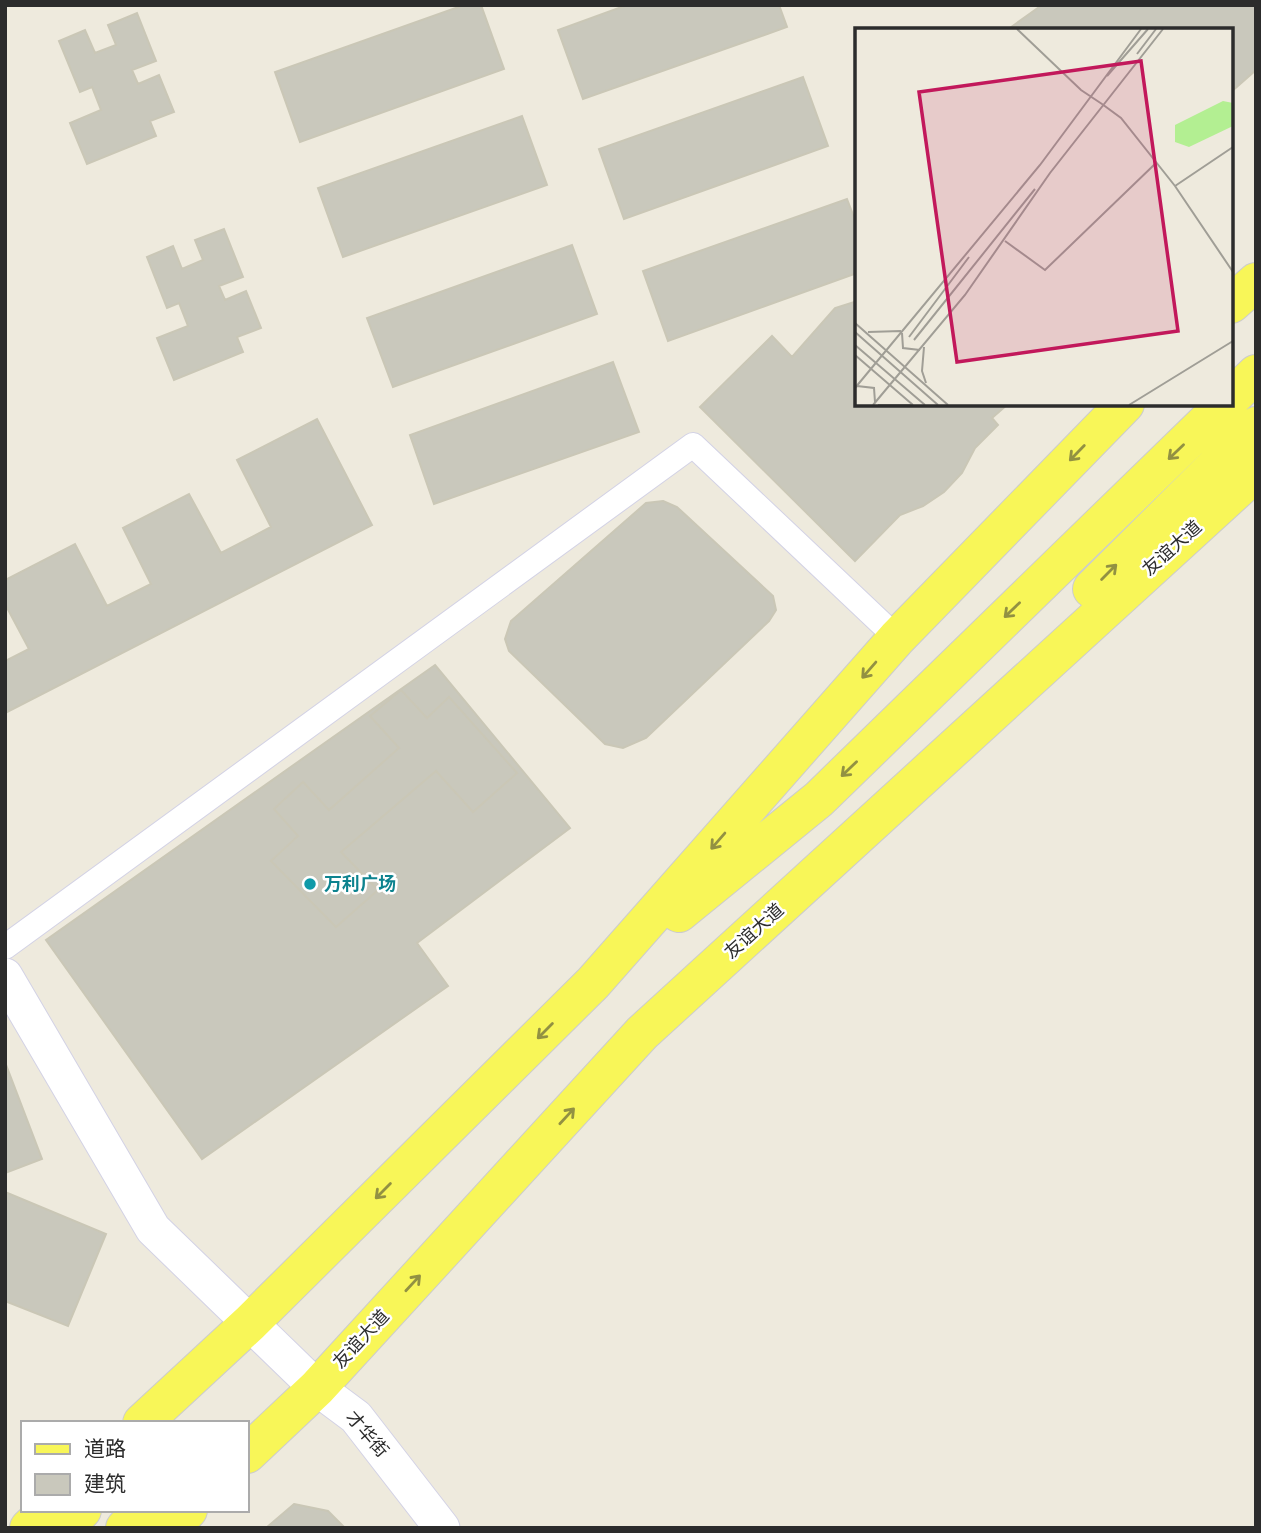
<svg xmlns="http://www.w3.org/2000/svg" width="1261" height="1533" viewBox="0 0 1261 1533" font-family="'Golos Text','Noto Sans SC',sans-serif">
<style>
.building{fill:#c9c8bc;stroke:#cac7b6;stroke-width:2}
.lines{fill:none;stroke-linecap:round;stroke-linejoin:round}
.street-casing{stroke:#d3d2e5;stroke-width:26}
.secondary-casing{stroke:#d3d2e5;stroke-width:37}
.primary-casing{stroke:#ccc;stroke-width:40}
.street{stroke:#fff;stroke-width:24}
.secondary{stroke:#fff;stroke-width:35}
.primary{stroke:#f8f658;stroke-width:38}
.oneway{stroke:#929142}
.culture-dot{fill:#0f9aa8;stroke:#fff;stroke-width:2.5}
.labels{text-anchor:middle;stroke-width:5;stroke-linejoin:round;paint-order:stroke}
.street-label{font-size:18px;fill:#2c2c2c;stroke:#fff}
.culture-label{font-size:18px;font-weight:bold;fill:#0d838f;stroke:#fff;text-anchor:start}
.inset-road{fill:none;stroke:#a09e96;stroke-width:2}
.view{fill:#c2185b;fill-opacity:0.15;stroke:#c2185b;stroke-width:3.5}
.inset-edge{fill:none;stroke:#2c2c2c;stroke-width:3.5}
</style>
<rect width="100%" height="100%" fill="#eeeadd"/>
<!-- building -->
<path class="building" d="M 464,5 L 481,5 L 504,69 L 300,142 L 275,72 Z
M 627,5 L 779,5 L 787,27 L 583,99 L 558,30 Z
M 1042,5 L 1256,5 L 1256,70 L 1231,92 L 1231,30 L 1007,30 Z
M 137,13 L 156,61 L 132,70 L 138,84 L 159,75 L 174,112 L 150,121 L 156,136 L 87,164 L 70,123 L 101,110 L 92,87 L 80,92 L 59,41 L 85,30 L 95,53 L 116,45 L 108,25 Z
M 803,77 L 828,146 L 624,219 L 599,149 Z
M 522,116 L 547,185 L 343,257 L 318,188 Z
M 847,199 L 857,225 L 857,273 L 668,341 L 643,271 Z
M 224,229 L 243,277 L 219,286 L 225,300 L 246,291 L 261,328 L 237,337 L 243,352 L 174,380 L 157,338 L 188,326 L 179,303 L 167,308 L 147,257 L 173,246 L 182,269 L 203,260 L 195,240 Z
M 572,245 L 597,314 L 393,387 L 367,318 Z
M 857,301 L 857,404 L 1008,404 L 992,418 L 998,425 L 975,448 L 962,473 L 944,492 L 923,506 L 900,515 L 855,561 L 700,407 L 772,336 L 792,357 L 835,308 Z
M 613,362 L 639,432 L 434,504 L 410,435 Z
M 317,419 L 372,525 L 5,713 L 5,661 L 29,649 L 5,604 L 5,580 L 75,544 L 107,606 L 151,584 L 123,528 L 189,494 L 221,553 L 271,527 L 237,460 Z
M 663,501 L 677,507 L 773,596 L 776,610 L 769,621 L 646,738 L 623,748 L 605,744 L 509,651 L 505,639 L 511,621 L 646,503 Z
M 435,665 L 570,828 L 417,943 L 448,986 L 202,1159 L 46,940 Z
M 401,690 L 427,718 L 449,697 L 517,773 L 473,812 L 436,771 L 341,852 L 378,890 L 336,927 L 271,861 L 298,836 L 274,809 L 303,782 L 329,810 L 399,748 L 370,716 Z
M 5,1062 L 42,1159 L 5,1173 Z
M 5,1192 L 106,1234 L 68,1326 L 5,1301 Z
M 294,1504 L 328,1511 L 345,1528 L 266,1528 Z"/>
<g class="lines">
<!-- street casing -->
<g class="street-casing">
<path id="street" d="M 5,947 L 693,445 L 897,638"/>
</g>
<!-- secondary casing -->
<g class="secondary-casing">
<path id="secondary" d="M 5,976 L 153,1229 L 317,1388 L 356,1417 L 442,1528"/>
</g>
<!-- primary casing -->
<g class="primary-casing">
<path id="primary" d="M 1231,304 L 1256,282
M 1231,398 L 1256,374
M 1092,589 L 1256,426
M 679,913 L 819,799 L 1225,404
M 142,1423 L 250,1323 L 593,983 L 897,638 L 1125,404
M 247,1454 L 317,1388 L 642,1033 L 1256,472
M 29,1528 L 48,1510
M 64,1528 L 82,1510
M 125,1528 L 144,1510
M 170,1528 L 188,1510"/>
</g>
<!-- street -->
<use href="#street" class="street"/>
<!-- secondary -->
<use href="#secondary" class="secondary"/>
<!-- primary -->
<use href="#primary" class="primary"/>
</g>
<!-- one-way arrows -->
<defs><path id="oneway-shaft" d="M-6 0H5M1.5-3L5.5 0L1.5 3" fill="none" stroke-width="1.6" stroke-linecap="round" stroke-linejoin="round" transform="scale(1.75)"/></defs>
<g class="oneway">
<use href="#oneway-shaft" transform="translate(1176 452) rotate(136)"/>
<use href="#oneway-shaft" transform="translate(1077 453) rotate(134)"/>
<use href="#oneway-shaft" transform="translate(1109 572) rotate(-45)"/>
<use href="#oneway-shaft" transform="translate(1012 610) rotate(136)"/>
<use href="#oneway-shaft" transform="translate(869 670) rotate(131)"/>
<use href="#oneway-shaft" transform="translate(849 769) rotate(136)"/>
<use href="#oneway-shaft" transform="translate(718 841) rotate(131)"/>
<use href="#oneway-shaft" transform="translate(545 1031) rotate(135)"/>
<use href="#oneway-shaft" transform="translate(567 1116) rotate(-47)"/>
<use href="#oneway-shaft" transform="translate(383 1191) rotate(135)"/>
<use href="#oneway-shaft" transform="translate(413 1283) rotate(-47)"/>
</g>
<!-- markers -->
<circle class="culture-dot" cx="310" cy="884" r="7"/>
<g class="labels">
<!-- street labels -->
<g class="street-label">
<text transform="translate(1172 548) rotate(-42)" y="6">友谊大道</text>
<text transform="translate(754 931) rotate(-42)" y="6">友谊大道</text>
<text transform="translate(361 1339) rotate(-47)" y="6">友谊大道</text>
<text transform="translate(367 1434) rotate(49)" y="6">才华街</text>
</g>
<!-- culture labels -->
<g class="culture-label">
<text x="324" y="890">万利广场</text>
</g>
</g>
<!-- overview -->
<g transform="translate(855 28)">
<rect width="378" height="378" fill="#eeeadd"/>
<path d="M 368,73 L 378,75 L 378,98 L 334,119 L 320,114 L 320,97 Z" fill="#b3ef92"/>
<path class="inset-road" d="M 162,1 L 226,62 L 247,76M 282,26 L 301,1M 252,48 L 293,1M 247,76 L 266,90 L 320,158 L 378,244M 320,158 L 378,119M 150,213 L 190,242 L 301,135M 0,295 L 93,377M 0,304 L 83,377M 13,304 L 46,303M 47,305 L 48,320 L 65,322M 54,309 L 114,229M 59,312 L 180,161M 0,317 L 70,377M 69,319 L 67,343 L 71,355M 0,327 L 58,377M 2,358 L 19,360 L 20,374M 0,360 L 185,137 L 286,1M 18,377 L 110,267 L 195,145 L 308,1M 23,377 L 57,377M 274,377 L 378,313"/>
<path class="view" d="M 286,33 L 323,303 L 102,334 L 64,64 Z"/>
<rect width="378" height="378" class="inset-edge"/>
</g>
<!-- border -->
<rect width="1261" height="1533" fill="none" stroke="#2c2c2c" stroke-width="14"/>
<!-- legend -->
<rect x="21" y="1421" width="228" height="91" fill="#ffffff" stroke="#ababab" stroke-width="2"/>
<rect x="35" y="1444" width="35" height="10" fill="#f8f658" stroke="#ababab" stroke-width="2"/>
<text x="84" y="1456" font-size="21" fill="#2c2c2c">道路</text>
<rect x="35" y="1474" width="35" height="21" fill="#c9c8bc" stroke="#ababab" stroke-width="2"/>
<text x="84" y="1491" font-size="21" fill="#2c2c2c">建筑</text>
</svg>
